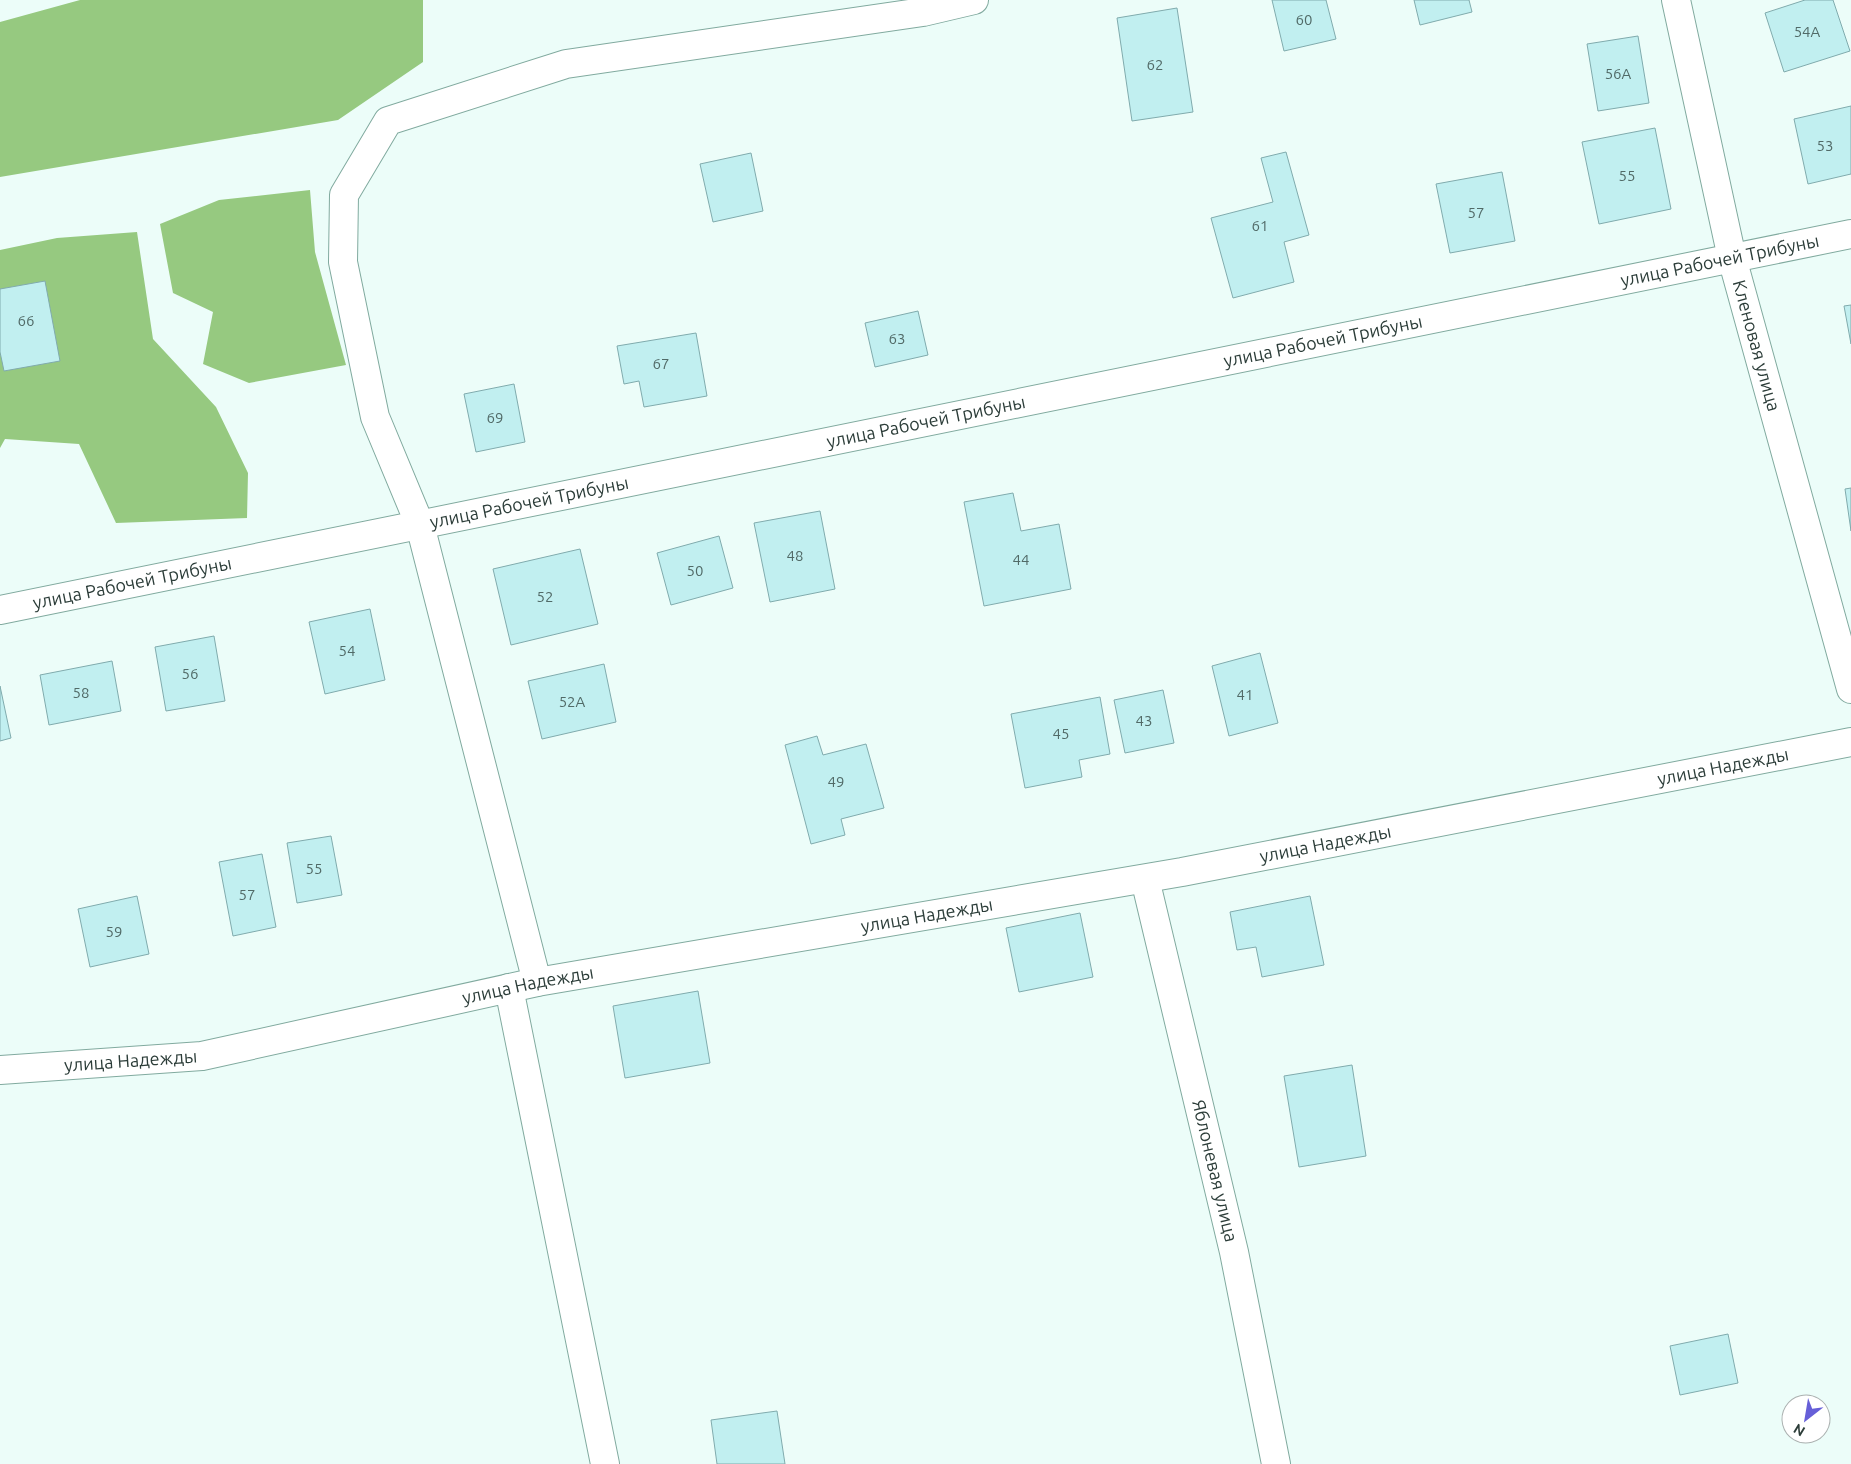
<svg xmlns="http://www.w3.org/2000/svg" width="1851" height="1464" viewBox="0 0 1851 1464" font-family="Ubuntu,sans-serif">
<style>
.forest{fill:#96c980}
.building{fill:#c1eff0;stroke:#80abad}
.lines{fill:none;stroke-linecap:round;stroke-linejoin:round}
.minor-casing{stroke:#81aa9f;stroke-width:30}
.minor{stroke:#fff;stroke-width:28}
.labels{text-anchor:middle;stroke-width:4.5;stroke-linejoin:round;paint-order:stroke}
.number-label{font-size:15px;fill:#516a67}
.street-label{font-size:18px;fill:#2c3d39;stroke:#fff}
</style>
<rect width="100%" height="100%" fill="#ecfdf9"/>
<!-- forest -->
<path class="forest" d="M 80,0 L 423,0 L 423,62 L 338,120 L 0,177 L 0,22 Z
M 310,190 L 315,252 L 346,365 L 249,383 L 203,364 L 213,312 L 173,293 L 160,224 L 219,200 Z
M 137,232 L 153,339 L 216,407 L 248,473 L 247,518 L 116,523 L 79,444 L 5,439 L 0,448 L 0,250 L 57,238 Z"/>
<!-- building -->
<path class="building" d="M 1272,0 L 1326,0 L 1336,39 L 1284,51 Z
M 1414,0 L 1469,0 L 1472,12 L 1420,25 Z
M 1805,0 L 1833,0 L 1850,51 L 1784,72 L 1765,13 Z
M 1177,8 L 1193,112 L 1132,121 L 1117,18 Z
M 1638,36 L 1649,103 L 1598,111 L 1587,44 Z
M 1851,106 L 1851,174 L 1808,184 L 1794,119 Z
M 1655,128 L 1671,209 L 1599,224 L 1582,142 Z
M 1286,152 L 1309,235 L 1284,242 L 1294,282 L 1233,298 L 1211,218 L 1273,202 L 1261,158 Z
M 751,153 L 763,211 L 713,222 L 700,164 Z
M 1502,172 L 1515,241 L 1450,253 L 1436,184 Z
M 45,281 L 60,361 L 4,371 L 0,352 L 0,289 Z
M 1851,305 L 1851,344 L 1844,306 Z
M 918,311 L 928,355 L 875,367 L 865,323 Z
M 696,333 L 707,396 L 644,407 L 639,381 L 624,384 L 617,346 Z
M 514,384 L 525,442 L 476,452 L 464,394 Z
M 1851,488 L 1851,531 L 1845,489 Z
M 1013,493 L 1021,531 L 1059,524 L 1071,589 L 984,606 L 964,502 Z
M 820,511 L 835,589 L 770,602 L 754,523 Z
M 719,536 L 733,588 L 671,605 L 657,553 Z
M 580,549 L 598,624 L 511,645 L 493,569 Z
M 370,609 L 385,680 L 325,694 L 309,622 Z
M 214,636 L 225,701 L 166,711 L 155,647 Z
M 1260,653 L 1278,723 L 1229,736 L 1212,666 Z
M 112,661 L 121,711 L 49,725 L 40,675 Z
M 604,664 L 616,722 L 542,739 L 528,681 Z
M 0,686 L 11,738 L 0,741 Z
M 1163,690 L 1174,743 L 1125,753 L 1114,700 Z
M 1100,697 L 1110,754 L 1079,760 L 1082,777 L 1025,788 L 1011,714 Z
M 817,736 L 823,755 L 866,744 L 884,808 L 841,819 L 845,835 L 811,844 L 785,745 Z
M 331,836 L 342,895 L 297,903 L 287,843 Z
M 262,854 L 276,927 L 233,936 L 219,862 Z
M 137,896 L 149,954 L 90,967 L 78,909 Z
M 1310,896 L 1324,965 L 1262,977 L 1256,947 L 1237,950 L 1230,912 Z
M 1080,913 L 1093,977 L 1019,992 L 1006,928 Z
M 698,991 L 710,1063 L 625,1078 L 613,1006 Z
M 1352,1065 L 1366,1156 L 1299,1167 L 1284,1076 Z
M 1728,1334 L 1738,1383 L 1680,1395 L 1670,1346 Z
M 777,1411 L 785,1464 L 717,1464 L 711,1420 Z"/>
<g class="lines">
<!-- minor casing -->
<g class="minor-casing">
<g id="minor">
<path id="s1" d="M 1676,0 L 1732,258 L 1851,689"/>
<path id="s2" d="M 0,610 L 1851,234"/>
<path id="s3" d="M 1145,879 L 1234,1252 L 1276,1464"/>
<path d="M 537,982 L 420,525 L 375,417 L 343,262 L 344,195 L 388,121 L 566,64 L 923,12 L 974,0"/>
<path d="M 509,988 L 605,1464"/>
<path id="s4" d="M 0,1070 L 202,1056 L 537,982 L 1182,872 L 1851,742"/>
</g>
</g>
<!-- minor -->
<use href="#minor" class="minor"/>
</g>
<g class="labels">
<!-- number labels -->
<g class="number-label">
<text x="1304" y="25">60</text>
<text x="1807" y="37">54А</text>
<text x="1155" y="70">62</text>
<text x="1618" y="79">56А</text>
<text x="1825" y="151">53</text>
<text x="1627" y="181">55</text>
<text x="1476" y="218">57</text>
<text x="1260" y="231">61</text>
<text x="26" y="326">66</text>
<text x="897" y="344">63</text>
<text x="661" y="369">67</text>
<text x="495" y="423">69</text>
<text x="795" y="561">48</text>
<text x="1021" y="565">44</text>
<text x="695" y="576">50</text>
<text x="545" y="602">52</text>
<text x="347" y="656">54</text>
<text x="190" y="679">56</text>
<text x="81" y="698">58</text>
<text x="1245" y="700">41</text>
<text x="572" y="707">52А</text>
<text x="1144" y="726">43</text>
<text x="1061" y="739">45</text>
<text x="836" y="787">49</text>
<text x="314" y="874">55</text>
<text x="247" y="900">57</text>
<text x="114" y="937">59</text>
</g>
<!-- street labels -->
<g class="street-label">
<text dy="6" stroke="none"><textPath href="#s2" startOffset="1755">улица Рабочей Трибуны</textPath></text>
<text dy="6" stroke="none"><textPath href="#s2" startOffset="1350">улица Рабочей Трибуны</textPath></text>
<text dy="6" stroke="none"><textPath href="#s1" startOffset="355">Кленовая улица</textPath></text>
<text dy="6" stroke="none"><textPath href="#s2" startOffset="945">улица Рабочей Трибуны</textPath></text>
<text dy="6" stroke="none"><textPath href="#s2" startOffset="540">улица Рабочей Трибуны</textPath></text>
<text dy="6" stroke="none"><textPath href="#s2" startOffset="135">улица Рабочей Трибуны</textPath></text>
<text dy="6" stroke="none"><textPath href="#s4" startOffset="1751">улица Надежды</textPath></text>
<text dy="6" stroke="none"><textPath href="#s4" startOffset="1346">улица Надежды</textPath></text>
<text dy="6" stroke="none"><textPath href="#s4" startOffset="941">улица Надежды</textPath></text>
<text dy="6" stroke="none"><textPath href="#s4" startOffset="536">улица Надежды</textPath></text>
<text dy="6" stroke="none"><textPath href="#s4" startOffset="131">улица Надежды</textPath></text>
<text dy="6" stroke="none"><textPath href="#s3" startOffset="300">Яблоневая улица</textPath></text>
</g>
</g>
<!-- north arrow -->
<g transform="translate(1806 1419) rotate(211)"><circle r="24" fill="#ffffff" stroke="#abb1b0"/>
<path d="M0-4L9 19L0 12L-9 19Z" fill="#665fd8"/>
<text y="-8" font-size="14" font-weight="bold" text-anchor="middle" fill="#2c3d39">N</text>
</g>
</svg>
